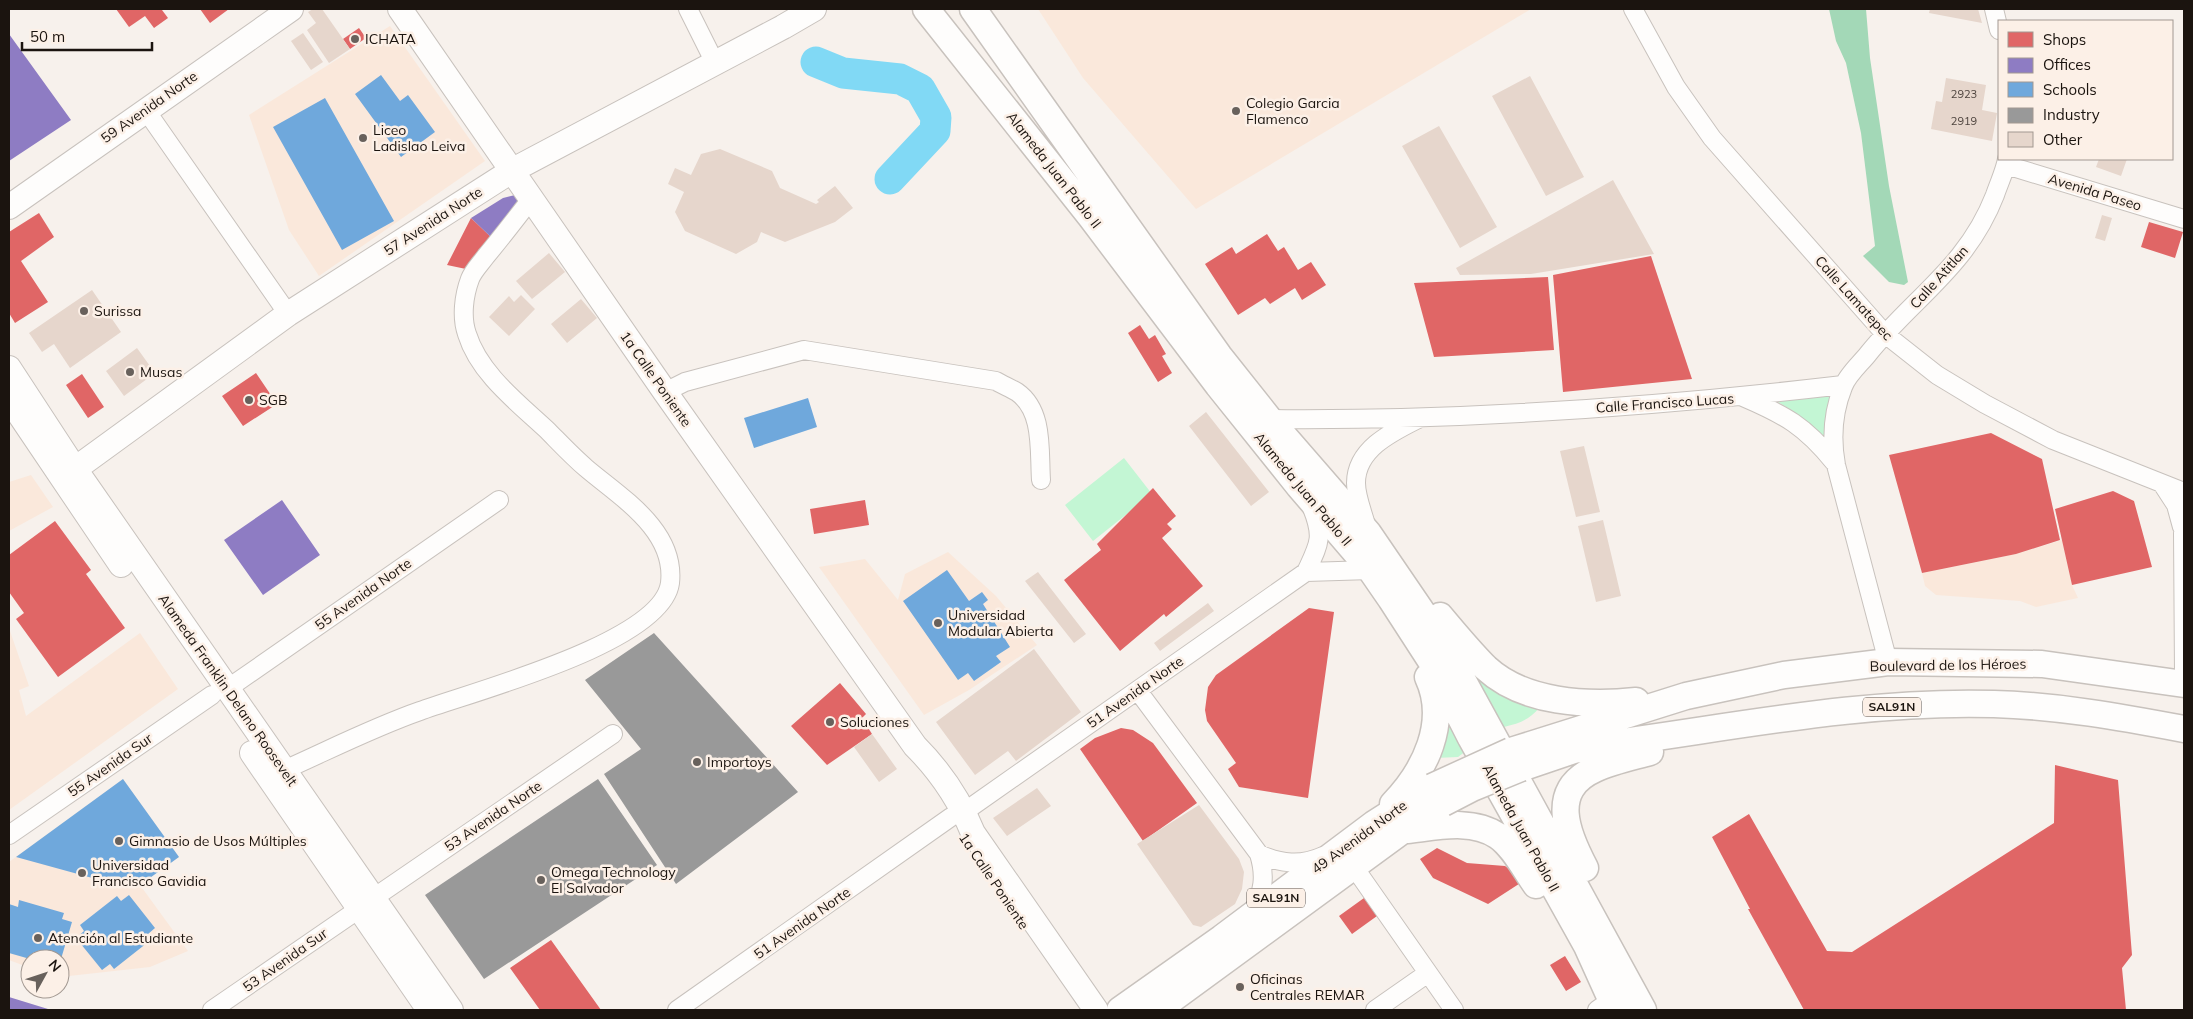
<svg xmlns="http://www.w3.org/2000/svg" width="2193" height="1019" viewBox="0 0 2193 1019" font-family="Mulish,sans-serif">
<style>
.built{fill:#fae8db}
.green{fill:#c3f6d4}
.forest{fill:#a3d8b7}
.shops{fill:#e06666}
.offices{fill:#8e7cc3}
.schools{fill:#6fa8dc}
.industry{fill:#999}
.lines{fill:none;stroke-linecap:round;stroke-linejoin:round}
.river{stroke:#81d9f5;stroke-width:31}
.building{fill:#e6d6cc}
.street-casing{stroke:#c8c2bd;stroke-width:20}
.secondary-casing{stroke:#c8c2bd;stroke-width:26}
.primary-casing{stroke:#c8c2bd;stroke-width:29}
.street{stroke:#fefdfc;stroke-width:18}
.secondary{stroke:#fefdfc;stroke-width:24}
.primary{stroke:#fefdfc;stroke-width:26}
.primary-bridge-casing{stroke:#c8c2bd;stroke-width:29;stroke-linecap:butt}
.primary-bridge{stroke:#fefdfc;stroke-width:26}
.poi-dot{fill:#68615c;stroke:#fcf0e7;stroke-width:2}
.labels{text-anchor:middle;stroke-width:5;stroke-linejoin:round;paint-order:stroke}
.number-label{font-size:11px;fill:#4e443e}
.shield{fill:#fcf0e7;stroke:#5e5650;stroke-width:1}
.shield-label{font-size:12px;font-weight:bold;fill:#1b140f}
.poi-label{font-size:14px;fill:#1b140f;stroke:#fcf0e7;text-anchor:start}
.street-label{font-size:14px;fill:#1b140f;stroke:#fcf0e7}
</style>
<rect width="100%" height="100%" fill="#f7f1ec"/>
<!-- built -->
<path class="built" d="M 1038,9 L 1531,9 L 1196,209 L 1083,78 Z
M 390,26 L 485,161 L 319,276 L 289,230 L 249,115 Z
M 31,475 L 53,507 L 9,531 L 9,482 Z
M 2062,540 L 2072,585 L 2078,598 L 2036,607 L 2020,601 L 1936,595 L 1925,586 L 1922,573 L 2016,554 Z
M 948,552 L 996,596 L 1037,645 L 969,690 L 924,715 L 819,567 L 865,559 L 898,600 L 905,574 Z
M 10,631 L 29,686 L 19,690 L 26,716 L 140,633 L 178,689 L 9,810 Z
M 123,779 L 179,857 L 140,885 L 188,951 L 150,967 L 60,977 L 60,959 L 30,959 L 30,968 L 9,960 L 9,862 Z"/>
<!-- green -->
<path class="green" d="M 1836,392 L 1826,445 C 1813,425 1799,414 1778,402 Z
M 1124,458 L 1152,494 L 1093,541 L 1065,505 Z
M 1457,650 L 1540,707 C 1529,720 1520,723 1504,727 Z
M 1448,704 L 1470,748 L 1458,757 L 1435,758 Z"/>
<!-- forest -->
<path class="forest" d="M 1829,9 L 1866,9 L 1870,58 L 1889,186 L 1908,282 L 1904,285 L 1889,282 L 1863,256 L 1875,246 L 1861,133 L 1846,63 L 1836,41 Z"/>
<!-- shops -->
<path class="shops" d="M 116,9 L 163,9 L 162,10 L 168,18 L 154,28 L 145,16 L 129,27 Z
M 200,9 L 229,9 L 210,23 Z
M 359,28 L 366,38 L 350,49 L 343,39 Z
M 39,213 L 54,237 L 21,261 L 48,302 L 15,323 L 9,313 L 9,232 Z
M 471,218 L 493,239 L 466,269 L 447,265 Z
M 2149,222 L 2183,232 L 2175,258 L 2141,247 Z
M 1267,234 L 1278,251 L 1284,247 L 1298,270 L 1311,262 L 1326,285 L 1302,300 L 1295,288 L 1270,304 L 1265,298 L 1238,315 L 1205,264 L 1232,247 L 1236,254 Z
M 1651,256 L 1692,379 L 1563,392 L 1553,275 Z
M 1548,277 L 1554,350 L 1434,357 L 1414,283 Z
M 1140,325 L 1149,339 L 1155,335 L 1166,354 L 1162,356 L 1172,373 L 1158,382 L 1128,333 Z
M 256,373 L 277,404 L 243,426 L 222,396 Z
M 82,374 L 104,407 L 88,418 L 66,385 Z
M 1991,433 L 2042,459 L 2060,540 L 2016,554 L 1922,573 L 1889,455 Z
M 1153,488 L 1176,516 L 1167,524 L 1172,529 L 1162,538 L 1203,586 L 1166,617 L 1164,614 L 1120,651 L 1064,580 L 1101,550 L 1097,544 Z
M 2113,491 L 2134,501 L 2152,567 L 2072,585 L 2055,509 Z
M 865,500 L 869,525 L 814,534 L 810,509 Z
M 55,521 L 91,570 L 86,574 L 125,628 L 58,677 L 16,619 L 24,613 L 9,592 L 9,555 Z
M 1309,608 L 1334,612 L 1308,798 L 1239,787 L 1228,769 L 1236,763 L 1207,721 L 1205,710 L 1208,687 L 1216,675 Z
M 840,683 L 866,714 L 862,718 L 872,734 L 827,765 L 791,726 Z
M 1121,728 L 1133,730 L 1153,743 L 1197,803 L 1143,841 L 1080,749 L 1095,738 Z
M 2055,765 L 2118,780 L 2132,955 L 2122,968 L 2126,1010 L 1804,1010 L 1748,909 L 1750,909 L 1712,837 L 1749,814 L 1827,951 L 1852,952 L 2054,823 Z
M 1437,848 L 1467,863 L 1505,866 L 1525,880 L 1488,904 L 1433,878 L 1420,859 Z
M 1188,870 L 1190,876 L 1186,877 L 1189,884 L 1193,884 L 1195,891 L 1183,895 L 1179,888 L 1182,887 L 1178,872 Z
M 1364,898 L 1377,916 L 1352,934 L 1339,916 Z
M 551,940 L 601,1010 L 540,1010 L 510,968 Z
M 1565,956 L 1581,982 L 1566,991 L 1550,965 Z"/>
<!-- offices -->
<path class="offices" d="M 9,34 L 71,120 L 9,161 Z
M 515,195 L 519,201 L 493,239 L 471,218 L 503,198 Z
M 282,500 L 320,555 L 263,595 L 224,540 Z
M 9,997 L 48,1009 L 47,1010 L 9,1010 Z"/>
<!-- schools -->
<path class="schools" d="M 381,75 L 400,101 L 408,95 L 435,132 L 401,157 L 355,94 Z
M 325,98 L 394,221 L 342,250 L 273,127 Z
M 808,398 L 817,427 L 754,448 L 744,418 Z
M 947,570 L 969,601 L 982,592 L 988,600 L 983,604 L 1010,647 L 996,656 L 1001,662 L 974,681 L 968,673 L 958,680 L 903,601 Z
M 123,779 L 179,857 L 140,885 L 96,879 L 16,857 Z
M 129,895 L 155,928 L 148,934 L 152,939 L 114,969 L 110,964 L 102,970 L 76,938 L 84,931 L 80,925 L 117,896 L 121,901 Z
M 19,900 L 64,913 L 62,919 L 72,922 L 61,959 L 30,959 L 9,953 L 9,904 L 18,907 Z"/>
<!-- industry -->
<path class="industry" d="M 654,633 L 798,792 L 676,884 L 604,774 L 641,749 L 585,680 Z
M 598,779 L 657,865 L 484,979 L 425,895 Z"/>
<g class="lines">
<!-- river -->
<path class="river" d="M 816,62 L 843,73 L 900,79 L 920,89 L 936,117 L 935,131 L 890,179"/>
</g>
<!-- building -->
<path class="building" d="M 313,9 L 322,9 L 350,49 L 329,63 L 307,30 L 316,23 L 308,12 Z
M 1930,9 L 1978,9 L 1982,23 L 1929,13 Z
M 303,33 L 323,62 L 311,70 L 291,41 Z
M 1530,76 L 1584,177 L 1546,196 L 1492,96 Z
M 1946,78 L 1986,85 L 1982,110 L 1997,113 L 1992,141 L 1931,129 L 1936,101 L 1942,102 Z
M 1439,126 L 1497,227 L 1460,248 L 1402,146 Z
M 720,149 L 772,171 L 780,188 L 816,204 L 819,202 L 817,200 L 835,186 L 853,208 L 835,222 L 785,242 L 761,232 L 757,242 L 736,254 L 685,231 L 675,212 L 684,192 L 668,184 L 675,168 L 691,175 L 701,154 Z
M 2099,159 L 2127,159 L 2121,176 L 2096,167 Z
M 1613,180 L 1654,254 L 1531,274 L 1460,275 L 1456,268 Z
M 2102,215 L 2112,218 L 2105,241 L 2095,238 Z
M 549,253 L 565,272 L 532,299 L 516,281 Z
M 92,290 L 121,332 L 70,368 L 54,344 L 42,352 L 29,333 Z
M 521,295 L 535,309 L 509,336 L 489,317 L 509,296 L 514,302 Z
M 581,299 L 597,318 L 567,343 L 551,324 Z
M 137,348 L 155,373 L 124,396 L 106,371 Z
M 1206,412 L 1269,492 L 1251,506 L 1189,426 Z
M 1584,446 L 1600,512 L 1576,517 L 1560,451 Z
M 1603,520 L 1621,596 L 1596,602 L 1578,526 Z
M 1038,572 L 1086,634 L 1074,643 L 1025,581 Z
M 1208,603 L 1214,611 L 1160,651 L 1154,643 Z
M 1034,649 L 1081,712 L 1016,761 L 1008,751 L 975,775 L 936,722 Z
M 872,734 L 897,769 L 879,782 L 854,747 Z
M 1037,788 L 1051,806 L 1007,836 L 993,818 Z
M 1199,805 L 1239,859 L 1244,872 L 1242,889 L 1235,904 L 1201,927 L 1193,925 L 1137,844 Z"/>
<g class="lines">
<!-- street casing -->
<g class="street-casing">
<path id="street" d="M 688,9 L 715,63
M 1633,9 L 1676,87 L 1712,138 L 1885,334 L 1937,375 L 1985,404 L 2053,440 L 2184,492
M 1994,9 L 1999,30
M 145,109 L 288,314
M 2006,165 L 2184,219
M 665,392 L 685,382 L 804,350 L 996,381 C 1003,385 1010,388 1017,392 C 1044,411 1039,451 1041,480
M 1743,397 C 1785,415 1805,426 1834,462
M 1269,419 C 1461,421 1653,407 1843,385
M 2163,485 L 2176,505 L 2182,527
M 1367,529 C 1364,515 1356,498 1356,483 C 1356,449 1392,432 1418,419
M 2183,533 L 2184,673
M 1306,572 L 1371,570
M 1888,662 L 1836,465 C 1831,438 1833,412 1843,387 C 1847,375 1861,363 1868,354 C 1914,297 1967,267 1995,195 C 1999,183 2005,171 2007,159
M 227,689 L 499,500
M 1138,691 L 1259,854 C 1266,877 1263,891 1253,912
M 284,770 C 329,750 374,727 420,711 C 471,692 662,643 670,583 C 676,530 620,497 586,468 C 572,456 559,442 546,429 C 517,402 479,373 467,334 C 461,317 464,295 470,279 C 473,271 481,263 486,256 C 502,237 517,217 532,198
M 964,812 L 1306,572 C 1319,544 1324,538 1312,508
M 9,835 L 212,695
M 1259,854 C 1281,864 1301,866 1323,856
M 1354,867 L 1454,1010
M 372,899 L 613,734
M 212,1010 L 359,909
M 677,1010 L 951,817
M 1375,1010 L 1428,973
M 1597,1010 L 1611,1000"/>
</g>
<!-- secondary casing -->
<g class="secondary-casing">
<path id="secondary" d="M 400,9 L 665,392 L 915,746 C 939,770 960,801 973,833 L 1096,1010
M 9,207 L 291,9
M 9,368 L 75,469 L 451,1010
M 9,399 L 121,565
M 75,469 L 288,314 L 513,170 L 783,27 L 814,9
M 252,753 L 429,1010"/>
</g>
<!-- primary casing -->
<g class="primary-casing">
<path id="primary" d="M 926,9 L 1091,217 L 1218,385 L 1299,486 L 1371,570 L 1391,599 L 1435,667 L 1471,738 L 1587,946 L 1616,1010
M 973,9 L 1219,356 L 1269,419 L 1368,533 L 1439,637 L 1643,1010
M 1440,616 C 1455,634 1470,652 1486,668 C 1524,703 1587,706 1636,701
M 1511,751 L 1686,696 L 1784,675 L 1888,662 L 2042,664 L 2184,684
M 1521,768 L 1574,750 L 1600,745 C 1730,728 1862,700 1994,704 C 2060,706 2120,717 2184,729
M 1393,804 C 1425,771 1449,722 1428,677
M 1407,830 C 1435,827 1472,818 1498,836 C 1514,847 1525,870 1536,885
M 1585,868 C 1567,834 1548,790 1595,769 C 1612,761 1632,757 1650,752
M 1120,1010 L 1222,938 L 1374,824 L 1432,787
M 1157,1010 L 1403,830 L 1443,803"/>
</g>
<!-- street -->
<use href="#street" class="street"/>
<!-- secondary -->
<use href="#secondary" class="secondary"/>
<!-- primary -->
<use href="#primary" class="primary"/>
<!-- primary-bridge casing -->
<g class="primary-bridge-casing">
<path id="primary-bridge" d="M 1432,787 L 1511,751
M 1443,803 L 1472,788 L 1521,768"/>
</g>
<!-- primary-bridge -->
<use href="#primary-bridge" class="primary-bridge"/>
</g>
<!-- markers -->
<g class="poi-dot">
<circle cx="355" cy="39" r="5"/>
<circle cx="1236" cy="111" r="5"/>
<circle cx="363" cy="138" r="5"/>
<circle cx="84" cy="311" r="5"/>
<circle cx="130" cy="372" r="5"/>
<circle cx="249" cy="400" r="5"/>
<circle cx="938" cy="623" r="5"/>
<circle cx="830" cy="722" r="5"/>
<circle cx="697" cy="762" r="5"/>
<circle cx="119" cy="841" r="5"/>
<circle cx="82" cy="873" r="5"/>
<circle cx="541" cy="880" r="5"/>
<circle cx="38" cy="938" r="5"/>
<circle cx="1240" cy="987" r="5"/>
</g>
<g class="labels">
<!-- number labels -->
<g class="number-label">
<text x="1964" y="98">2923</text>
<text x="1964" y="125">2919</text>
</g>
<!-- shield labels -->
<g class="shield">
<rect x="1863" y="697.5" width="58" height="19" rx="4"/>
<rect x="1247" y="888.5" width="58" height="19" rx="4"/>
</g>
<g class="shield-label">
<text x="1892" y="711">SAL91N</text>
<text x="1276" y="902">SAL91N</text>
</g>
<!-- poi labels -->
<g class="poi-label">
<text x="365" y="44">ICHATA</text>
<text x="1246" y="108">Colegio Garcia<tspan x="1246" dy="16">Flamenco</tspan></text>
<text x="373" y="135">Liceo<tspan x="373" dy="16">Ladislao Leiva</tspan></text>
<text x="94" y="316">Surissa</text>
<text x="140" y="377">Musas</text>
<text x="259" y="405">SGB</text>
<text x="948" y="620">Universidad<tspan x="948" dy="16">Modular Abierta</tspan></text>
<text x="840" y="727">Soluciones</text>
<text x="707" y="767">Importoys</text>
<text x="129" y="846">Gimnasio de Usos Múltiples</text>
<text x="92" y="870">Universidad<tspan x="92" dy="16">Francisco Gavidia</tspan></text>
<text x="551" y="877">Omega Technology<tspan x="551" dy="16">El Salvador</tspan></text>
<text x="48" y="943">Atención al Estudiante</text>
<text x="1250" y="984">Oficinas<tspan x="1250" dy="16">Centrales REMAR</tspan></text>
</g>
<!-- street labels -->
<g class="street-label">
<text transform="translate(149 107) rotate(-35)" y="5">59 Avenida Norte</text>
<text transform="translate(1054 170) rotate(52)" y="5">Alameda Juan Pablo II</text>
<text transform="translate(2095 192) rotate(17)" y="5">Avenida Paseo</text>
<text transform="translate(433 221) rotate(-33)" y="5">57 Avenida Norte</text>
<text transform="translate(1939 277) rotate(-48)" y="5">Calle Atitlan</text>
<text transform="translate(1854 298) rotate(48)" y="5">Calle Lamatepec</text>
<text transform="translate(656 379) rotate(55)" y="5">1a Calle Poniente</text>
<text transform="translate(1665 403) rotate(-4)" y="5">Calle Francisco Lucas</text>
<text transform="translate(1303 489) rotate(50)" y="5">Alameda Juan Pablo II</text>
<text transform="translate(363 594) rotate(-35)" y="5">55 Avenida Norte</text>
<text transform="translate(1948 665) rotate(-1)" y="5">Boulevard de los Héroes</text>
<text transform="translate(228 690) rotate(55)" y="5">Alameda Franklin Delano Roosevelt</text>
<text transform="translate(1135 692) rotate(-35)" y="5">51 Avenida Norte</text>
<text transform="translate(110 765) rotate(-35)" y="5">55 Avenida Sur</text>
<text transform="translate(493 816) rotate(-34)" y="5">53 Avenida Norte</text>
<text transform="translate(1521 828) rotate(61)" y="5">Alameda Juan Pablo II</text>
<text transform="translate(1359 837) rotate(-36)" y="5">49 Avenida Norte</text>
<text transform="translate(994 881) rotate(56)" y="5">1a Calle Poniente</text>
<text transform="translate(802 923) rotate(-35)" y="5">51 Avenida Norte</text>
<text transform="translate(285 960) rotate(-35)" y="5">53 Avenida Sur</text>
</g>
</g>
<!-- border -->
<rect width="2193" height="1019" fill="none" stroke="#1b140f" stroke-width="20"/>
<!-- legend -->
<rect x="1998" y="20" width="175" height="140" fill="#fcf0e7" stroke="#a29891"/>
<rect x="2008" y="32" width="25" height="15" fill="#e06666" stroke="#a29891"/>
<text x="2043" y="45" font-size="15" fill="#1b140f">Shops</text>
<rect x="2008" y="58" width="25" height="15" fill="#8e7cc3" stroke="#a29891"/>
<text x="2043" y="70" font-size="15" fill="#1b140f">Offices</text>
<rect x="2008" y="82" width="25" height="15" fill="#6fa8dc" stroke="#a29891"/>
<text x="2043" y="95" font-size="15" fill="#1b140f">Schools</text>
<rect x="2008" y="108" width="25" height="15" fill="#999999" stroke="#a29891"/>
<text x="2043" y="120" font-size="15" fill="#1b140f">Industry</text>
<rect x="2008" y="132" width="25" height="15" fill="#e6d6cc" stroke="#a29891"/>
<text x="2043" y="145" font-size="15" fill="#1b140f">Other</text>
<!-- north arrow -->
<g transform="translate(45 974) rotate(50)"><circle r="24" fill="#fcf0e7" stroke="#a29891"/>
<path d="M0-4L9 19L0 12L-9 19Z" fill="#68615c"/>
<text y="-8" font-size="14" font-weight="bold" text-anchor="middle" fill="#1b140f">N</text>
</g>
<!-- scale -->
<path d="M22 42v8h130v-8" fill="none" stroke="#1b140f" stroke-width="2.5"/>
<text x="30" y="42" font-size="15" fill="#1b140f" stroke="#fcf0e7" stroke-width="4" paint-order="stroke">50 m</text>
</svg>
